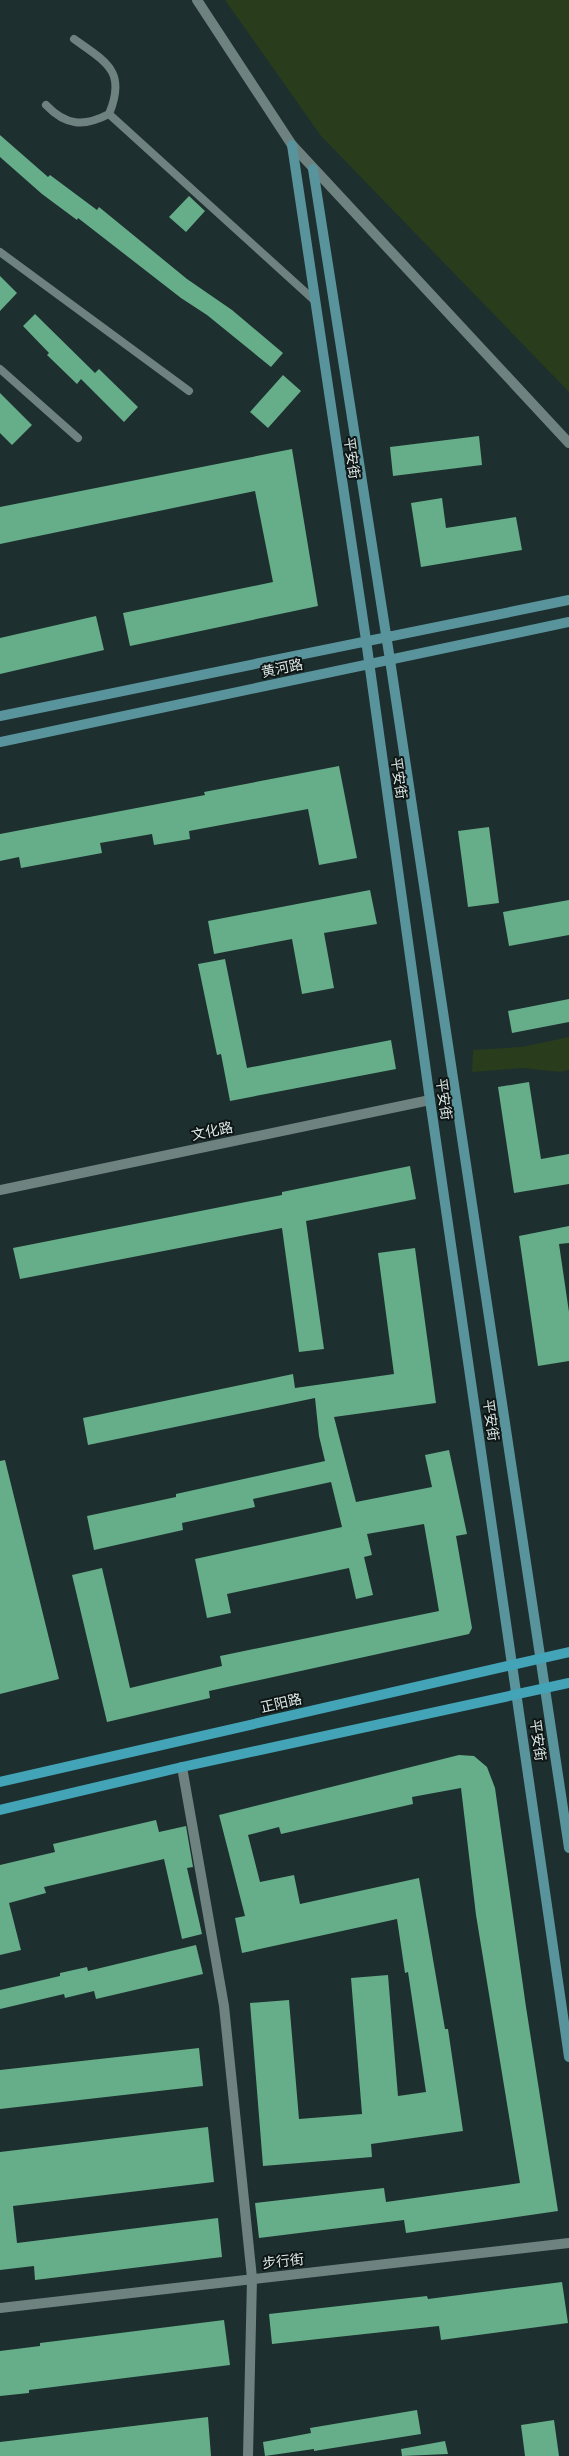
<svg xmlns="http://www.w3.org/2000/svg" width="569" height="2456" viewBox="0 0 569 2456" font-family="'IBM Plex Sans','Noto Sans SC',sans-serif">
<style>
.green{fill:#293c1c}
.building{fill:#66ad8a}
.lines{fill:none;stroke-linecap:round;stroke-linejoin:round}
.service{stroke:#6e8280;stroke-width:8}
.pedestrian{stroke:#6e8280;stroke-width:10}
.minor{stroke:#6e8280;stroke-width:10}
.tertiary{stroke:#6e8280;stroke-width:10}
.secondary{stroke:#59939c;stroke-width:10}
.primary{stroke:#43a4b7;stroke-width:10}
.labels{text-anchor:middle;stroke-width:4;stroke-linejoin:round;paint-order:stroke}
.street-label{font-size:14px;fill:#dde8e7;stroke:#0e1615}
</style>
<rect width="100%" height="100%" fill="#1d2f2e"/>
<!-- green -->
<path class="green" d="M 225,0 L 569,0 L 569,392 L 321,136 Z
M 569,1037 L 569,1070 L 560,1072 L 523,1068 L 472,1072 L 473,1050 L 521,1047 Z"/>
<!-- building -->
<path class="building" d="M 0,135 L 48,177 L 50,175 L 97,210 L 99,207 L 187,279 L 232,310 L 283,353 L 271,367 L 207,315 L 181,298 L 78,218 L 77,220 L 42,194 L 0,157 Z
M 189,196 L 205,211 L 186,232 L 169,217 Z
M 0,276 L 17,293 L 0,311 Z
M 35,314 L 95,373 L 99,369 L 138,407 L 124,422 L 81,379 L 77,384 L 47,355 L 49,353 L 23,326 Z
M 283,375 L 301,391 L 268,428 L 250,412 Z
M 0,393 L 32,425 L 12,445 L 0,433 Z
M 479,436 L 482,465 L 393,476 L 390,447 Z
M 292,449 L 318,606 L 130,646 L 123,613 L 273,582 L 255,491 L 0,544 L 0,507 Z
M 442,498 L 446,528 L 516,517 L 522,550 L 421,567 L 411,503 Z
M 96,616 L 104,650 L 0,674 L 0,638 Z
M 339,766 L 357,858 L 319,865 L 308,809 L 189,831 L 190,839 L 154,845 L 152,834 L 100,843 L 102,853 L 21,868 L 19,857 L 0,861 L 0,834 L 205,795 L 204,792 Z
M 489,827 L 499,903 L 468,907 L 458,831 Z
M 370,890 L 377,924 L 324,933 L 334,988 L 302,994 L 292,939 L 214,954 L 208,921 Z
M 569,900 L 569,935 L 509,946 L 503,912 Z
M 225,959 L 247,1068 L 391,1040 L 396,1069 L 230,1101 L 221,1054 L 217,1055 L 198,964 Z
M 569,999 L 569,1022 L 512,1033 L 508,1011 Z
M 529,1082 L 541,1159 L 569,1154 L 569,1184 L 514,1193 L 498,1087 Z
M 410,1166 L 416,1199 L 306,1221 L 324,1349 L 299,1352 L 282,1228 L 20,1279 L 13,1248 L 282,1195 L 282,1192 Z
M 569,1226 L 569,1243 L 559,1244 L 569,1312 L 569,1361 L 538,1366 L 519,1236 Z
M 415,1248 L 436,1403 L 334,1417 L 356,1502 L 432,1487 L 425,1455 L 449,1450 L 467,1534 L 456,1536 L 472,1628 L 469,1634 L 209,1691 L 210,1698 L 107,1722 L 72,1575 L 102,1568 L 130,1688 L 222,1666 L 220,1656 L 439,1611 L 424,1524 L 367,1534 L 372,1555 L 364,1557 L 373,1595 L 356,1599 L 349,1568 L 227,1594 L 231,1613 L 207,1618 L 195,1559 L 342,1527 L 331,1482 L 253,1499 L 255,1507 L 182,1523 L 183,1530 L 94,1550 L 87,1516 L 176,1497 L 176,1494 L 325,1461 L 319,1436 L 315,1398 L 88,1445 L 83,1418 L 293,1374 L 295,1388 L 394,1374 L 378,1253 Z
M 5,1460 L 59,1679 L 0,1694 L 0,1461 Z
M 459,1755 L 474,1756 L 487,1767 L 495,1788 L 526,2007 L 558,2211 L 406,2233 L 404,2220 L 259,2238 L 255,2203 L 384,2188 L 386,2202 L 520,2183 L 476,1915 L 461,1788 L 412,1797 L 413,1804 L 281,1834 L 279,1827 L 248,1835 L 260,1882 L 294,1875 L 300,1904 L 419,1878 L 445,2029 L 448,2029 L 463,2131 L 371,2144 L 372,2157 L 263,2166 L 250,2003 L 289,2000 L 299,2119 L 362,2114 L 351,1978 L 388,1975 L 398,2096 L 426,2092 L 408,1972 L 405,1973 L 397,1919 L 242,1953 L 235,1918 L 245,1916 L 219,1815 Z
M 156,1820 L 159,1832 L 186,1826 L 193,1867 L 187,1868 L 202,1934 L 182,1939 L 164,1859 L 44,1887 L 46,1893 L 9,1903 L 21,1950 L 0,1955 L 0,1865 L 55,1852 L 53,1844 Z
M 196,1945 L 203,1974 L 96,1999 L 94,1991 L 65,1998 L 64,1994 L 0,2009 L 0,1990 L 60,1976 L 60,1973 L 87,1967 L 88,1971 Z
M 199,2048 L 203,2086 L 0,2109 L 0,2070 Z
M 208,2127 L 214,2182 L 13,2206 L 17,2243 L 218,2218 L 222,2257 L 35,2280 L 34,2266 L 0,2270 L 0,2152 Z
M 562,2282 L 568,2323 L 441,2340 L 439,2326 L 272,2344 L 269,2314 L 427,2296 L 428,2299 Z
M 224,2320 L 230,2365 L 29,2390 L 29,2393 L 0,2396 L 0,2351 L 40,2346 L 40,2343 Z
M 417,2410 L 421,2434 L 314,2451 L 314,2449 L 265,2456 L 263,2442 L 311,2433 L 310,2428 Z
M 208,2417 L 211,2456 L 0,2456 L 0,2442 Z
M 554,2420 L 559,2456 L 525,2456 L 521,2425 Z
M 445,2441 L 448,2454 L 402,2456 L 401,2449 Z"/>
<g class="lines">
<!-- service -->
<path class="service" d="M 74,39 C 106,62 127,71 109,114
M 46,105 C 66,126 84,127 109,114 L 314,300
M 0,252 L 189,391
M 0,369 L 78,438"/>
<!-- pedestrian -->
<path class="pedestrian" d="M 0,2308 L 569,2243"/>
<!-- minor -->
<path class="minor" d="M 0,1190 L 430,1100
M 182,1767 L 224,2006 L 252,2278 L 248,2456"/>
<!-- tertiary -->
<path class="tertiary" d="M 197,0 L 292,145 L 569,443"/>
<!-- secondary -->
<path class="secondary" d="M 292,145 L 366,640 L 430,1100 L 569,2057
M 313,169 L 390,660 L 569,1848
M 0,716 L 569,600
M 0,742 L 569,622"/>
<!-- primary -->
<path class="primary" d="M 0,1782 L 569,1652
M 0,1810 L 182,1767 L 569,1683"/>
</g>
<g class="labels">
<!-- street labels -->
<g class="street-label">
<text transform="translate(352 458) rotate(82)" y="5">平安街</text>
<text transform="translate(282 668) rotate(-12)" y="5">黄河路</text>
<text transform="translate(399 778) rotate(82)" y="5">平安街</text>
<text transform="translate(444 1099) rotate(82)" y="5">平安街</text>
<text transform="translate(212 1131) rotate(-12)" y="5">文化路</text>
<text transform="translate(491 1420) rotate(82)" y="5">平安街</text>
<text transform="translate(281 1703) rotate(-13)" y="5">正阳路</text>
<text transform="translate(538 1740) rotate(82)" y="5">平安街</text>
<text transform="translate(283 2261) rotate(-6)" y="5">步行街</text>
</g>
</g>
</svg>
